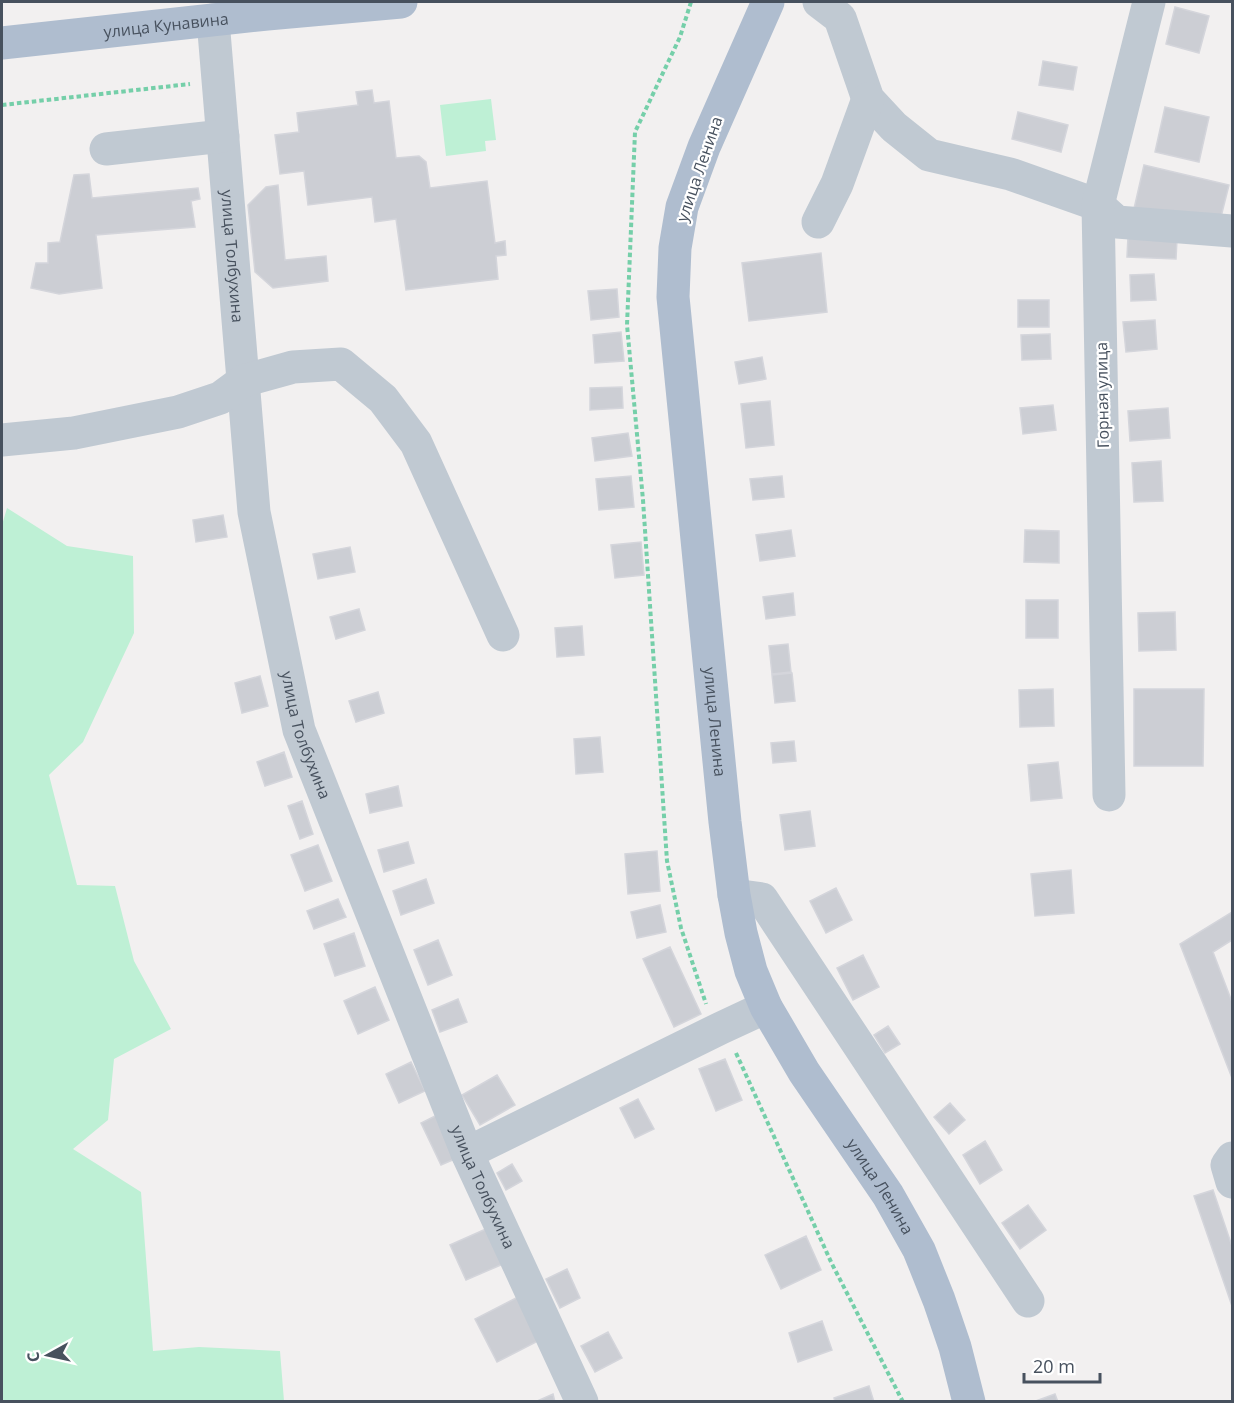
<svg xmlns="http://www.w3.org/2000/svg" width="1234" height="1403" viewBox="0 0 1234 1403" font-family="'Open Sans',sans-serif">
<style>
.green{fill:#bef0d5}
.building{fill:#ccced4;stroke:#d4d5db;stroke-width:1.5}
.lines{fill:none;stroke-linecap:round;stroke-linejoin:round}
.path{stroke:#75cfa9;stroke-width:4;stroke-dasharray:4.5 3;stroke-linecap:butt}
.minor{stroke:#c0c9d2;stroke-width:33}
.major{stroke:#afbdcf;stroke-width:33}
.labels{text-anchor:middle;stroke-width:4.5;stroke-linejoin:round;paint-order:stroke}
.street-label{font-size:16px;fill:#47515e;stroke:#fff}
</style>
<rect width="100%" height="100%" fill="#f2f0f0"/>
<!-- green -->
<path class="green" d="M 491,99 L 496,140 L 485,141 L 486,151 L 446,156 L 440,105 Z
M 7,508 L 67,546 L 133,556 L 134,633 L 83,742 L 49,775 L 77,885 L 115,886 L 134,961 L 171,1029 L 114,1059 L 108,1120 L 73,1149 L 141,1192 L 153,1351 L 199,1347 L 280,1351 L 284,1401 L 2,1401 L 2,525 Z"/>
<!-- building -->
<path class="building" d="M 1175,7 L 1209,16 L 1199,53 L 1166,44 Z
M 1043,61 L 1077,67 L 1073,90 L 1039,85 Z
M 372,90 L 374,103 L 389,101 L 396,158 L 419,156 L 426,162 L 430,188 L 487,181 L 495,243 L 505,241 L 506,255 L 496,256 L 498,279 L 406,290 L 396,219 L 375,222 L 372,197 L 308,205 L 304,171 L 280,174 L 275,135 L 299,132 L 297,113 L 358,105 L 356,92 Z
M 1165,107 L 1209,117 L 1199,162 L 1155,152 Z
M 1018,112 L 1068,125 L 1061,152 L 1012,139 Z
M 1144,165 L 1229,185 L 1220,221 L 1133,213 Z
M 89,174 L 92,198 L 198,188 L 200,199 L 191,201 L 195,227 L 96,235 L 102,288 L 59,294 L 31,288 L 36,263 L 48,263 L 48,243 L 60,242 L 74,175 Z
M 278,185 L 285,260 L 326,256 L 328,281 L 273,288 L 255,272 L 248,205 L 266,187 Z
M 1128,236 L 1177,239 L 1176,259 L 1127,257 Z
M 821,253 L 827,312 L 749,321 L 742,263 Z
M 1154,274 L 1156,300 L 1131,301 L 1130,275 Z
M 617,289 L 619,317 L 591,320 L 588,291 Z
M 1018,300 L 1049,300 L 1049,327 L 1018,327 Z
M 1155,320 L 1157,349 L 1126,352 L 1123,322 Z
M 621,332 L 624,361 L 595,363 L 593,335 Z
M 1050,334 L 1051,359 L 1022,360 L 1021,335 Z
M 762,357 L 766,379 L 739,384 L 735,362 Z
M 622,387 L 623,408 L 590,410 L 590,388 Z
M 770,401 L 774,445 L 746,448 L 741,404 Z
M 1053,405 L 1056,430 L 1023,434 L 1020,408 Z
M 1168,408 L 1170,438 L 1130,441 L 1128,411 Z
M 628,433 L 632,456 L 595,461 L 592,438 Z
M 1161,461 L 1163,501 L 1134,502 L 1132,463 Z
M 631,476 L 634,507 L 599,510 L 596,479 Z
M 782,476 L 784,497 L 753,500 L 750,479 Z
M 223,515 L 227,537 L 196,542 L 193,520 Z
M 791,530 L 795,556 L 760,561 L 756,535 Z
M 1025,530 L 1059,531 L 1059,563 L 1024,562 Z
M 641,542 L 644,575 L 615,578 L 611,545 Z
M 350,547 L 355,572 L 318,579 L 313,554 Z
M 793,593 L 795,615 L 766,619 L 763,597 Z
M 1026,600 L 1058,600 L 1058,638 L 1026,638 Z
M 359,609 L 365,630 L 336,639 L 330,617 Z
M 1175,612 L 1176,650 L 1139,651 L 1138,613 Z
M 582,626 L 584,655 L 557,657 L 555,628 Z
M 788,644 L 791,672 L 772,674 L 769,646 Z
M 792,673 L 795,701 L 775,703 L 772,675 Z
M 260,676 L 268,706 L 242,713 L 235,683 Z
M 1053,689 L 1054,726 L 1020,727 L 1019,690 Z
M 1134,689 L 1204,689 L 1203,766 L 1134,766 Z
M 378,692 L 384,713 L 356,722 L 349,701 Z
M 600,737 L 603,772 L 576,774 L 574,739 Z
M 794,741 L 796,761 L 773,763 L 771,743 Z
M 284,752 L 292,777 L 265,786 L 257,762 Z
M 1058,762 L 1062,798 L 1031,801 L 1028,765 Z
M 398,786 L 402,806 L 370,813 L 366,794 Z
M 302,801 L 313,834 L 300,839 L 288,806 Z
M 810,811 L 815,846 L 785,850 L 780,815 Z
M 408,842 L 414,863 L 384,872 L 378,850 Z
M 318,845 L 332,881 L 305,891 L 291,855 Z
M 657,851 L 660,891 L 628,894 L 625,854 Z
M 1071,870 L 1074,913 L 1035,916 L 1031,874 Z
M 426,879 L 434,903 L 401,915 L 393,891 Z
M 836,888 L 852,920 L 826,933 L 810,901 Z
M 338,899 L 346,917 L 314,929 L 307,911 Z
M 660,905 L 666,932 L 637,938 L 631,912 Z
M 1232,912 L 1232,940 L 1213,952 L 1232,1002 L 1232,1078 L 1180,944 Z
M 354,933 L 365,966 L 335,976 L 324,944 Z
M 438,940 L 452,975 L 428,985 L 414,950 Z
M 670,947 L 701,1014 L 674,1027 L 643,959 Z
M 863,955 L 879,987 L 853,1000 L 837,968 Z
M 375,987 L 389,1020 L 358,1034 L 344,1001 Z
M 458,999 L 467,1022 L 440,1032 L 432,1010 Z
M 888,1026 L 900,1044 L 885,1053 L 874,1035 Z
M 725,1059 L 742,1100 L 716,1111 L 699,1069 Z
M 411,1062 L 425,1091 L 399,1103 L 386,1074 Z
M 497,1075 L 515,1105 L 480,1125 L 462,1095 Z
M 638,1099 L 654,1129 L 635,1138 L 620,1108 Z
M 950,1103 L 965,1120 L 949,1134 L 934,1117 Z
M 437,1115 L 457,1158 L 441,1165 L 421,1123 Z
M 985,1141 L 1002,1170 L 980,1184 L 963,1155 Z
M 512,1164 L 522,1181 L 506,1190 L 497,1173 Z
M 1213,1190 L 1232,1246 L 1232,1306 L 1194,1196 Z
M 1028,1205 L 1046,1230 L 1020,1249 L 1002,1223 Z
M 488,1228 L 503,1264 L 466,1280 L 450,1245 Z
M 806,1236 L 821,1270 L 781,1289 L 765,1255 Z
M 567,1269 L 580,1298 L 560,1308 L 546,1279 Z
M 518,1297 L 540,1340 L 497,1362 L 475,1319 Z
M 822,1321 L 832,1350 L 798,1362 L 789,1333 Z
M 608,1332 L 622,1358 L 595,1372 L 581,1346 Z
M 869,1386 L 874,1402 L 835,1402 L 834,1398 Z
M 553,1394 L 555,1402 L 535,1402 Z
M 1055,1394 L 1058,1402 L 1033,1402 Z"/>
<g class="lines">
<!-- path -->
<path class="path" d="M 691,2 L 680,37 L 635,132 L 627,325 L 643,500 L 667,861 L 681,928 L 706,1004
M 2,105 L 190,84
M 736,1053 L 832,1264 L 903,1402"/>
<!-- minor -->
<g class="minor">
<path d="M 819,2 L 840,18 L 868,99 L 894,127 L 929,155 L 1010,174 L 1098,205 L 1117,222 L 1232,231"/>
<path id="s1" d="M 213,20 L 254,512 L 299,730 L 467,1153 L 582,1402"/>
<path d="M 106,149 L 223,136"/>
<path d="M 818,222 L 837,184 L 868,99"/>
<path d="M 2,440 L 74,433 L 178,412 L 220,398 L 243,381 L 293,367 L 341,364 L 383,399 L 416,443 L 503,635"/>
<path d="M 1109,795 L 1098,205 L 1149,2"/>
<path d="M 734,895 L 762,899 L 1028,1301"/>
<path d="M 467,1153 L 721,1028 L 766,1007"/>
<path d="M 1232,1158 L 1227,1165 L 1232,1182"/>
</g>
<!-- major -->
<g class="major">
<path id="s2" d="M 768,2 L 704,147 L 682,207 L 675,248 L 673,297 L 725,822 L 734,895 L 741,933 L 751,971 L 766,1007 L 804,1072 L 888,1195 L 919,1250 L 939,1300 L 955,1347 L 969,1402"/>
<path id="s3" d="M 2,43 L 267,14 L 401,2"/>
</g>
</g>
<g class="labels">
<!-- street labels -->
<g class="street-label">
<text dy="6" stroke="none"><textPath href="#s3" startOffset="165">улица Кунавина</textPath></text>
<text transform="translate(699 169) rotate(-71)" y="6">улица Ленина</text>
<text dy="6" stroke="none"><textPath href="#s1" startOffset="237">улица Толбухина</textPath></text>
<text transform="translate(1102 395) rotate(-91)" y="6">Горная улица</text>
<text dy="6" stroke="none"><textPath href="#s2" startOffset="740">улица Ленина</textPath></text>
<text dy="6" stroke="none"><textPath href="#s1" startOffset="723">улица Толбухина</textPath></text>
<text dy="6" stroke="none"><textPath href="#s1" startOffset="1209">улица Толбухина</textPath></text>
<text dy="6" stroke="none"><textPath href="#s2" startOffset="1244">улица Ленина</textPath></text>
</g>
</g>
<!-- border -->
<rect width="1234" height="1403" fill="none" stroke="#47515e" stroke-width="6"/>
<!-- north arrow -->
<g transform="translate(48 1355) rotate(262)" stroke="#ffffff" stroke-width="4.5" paint-order="stroke">
<path d="M0-4.5L10 22L0 15L-10 22Z" fill="#47515e"/>
<text y="-9" font-size="16" font-weight="bold" text-anchor="middle" fill="#47515e">С</text>
</g>
<!-- scale -->
<path d="M1024 1373v9h76v-9" fill="none" stroke="#47515e" stroke-width="3"/>
<text x="1033" y="1373" font-size="18" fill="#47515e" stroke="#ffffff" stroke-width="4.5" paint-order="stroke">20 m</text>
</svg>
